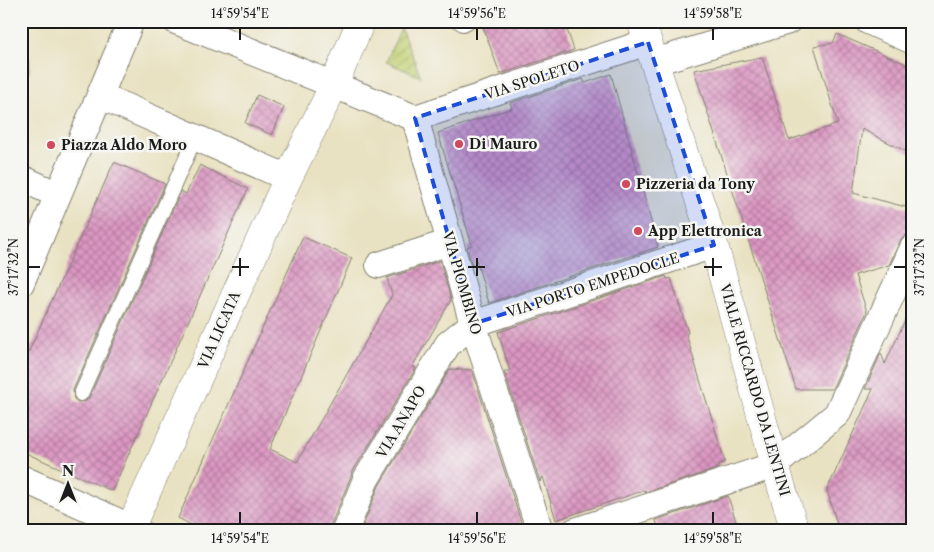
<svg xmlns="http://www.w3.org/2000/svg" width="934" height="552" viewBox="0 0 934 552" font-family="'Libre Caslon Text',serif">
<style>
.garden{fill:url(#garden-furrows);stroke:#6f7648}
.building{fill:url(#building-cross-hatch)}
.lines{fill:none;stroke-linecap:round;stroke-linejoin:round}
.lane-casing{stroke:#827f6f;stroke-width:16}
.street-casing{stroke:#827f6f;stroke-width:28}
.secondary-casing{stroke:#827f6f;stroke-width:29}
.lane{stroke:#fff;stroke-width:14}
.street{stroke:#fff;stroke-width:26}
.secondary{stroke:#fff;stroke-width:28}
.marked{fill:#1d4ed8;fill-opacity:0.2;stroke:#1d4ed8;stroke-width:4;stroke-dasharray:10 6;stroke-linejoin:round}
.ticks{fill:none;stroke:#1c1c1c;stroke-width:2}
.poi-dot{fill:#d1495b;stroke:#f6f6f2;stroke-width:2}
.labels{text-anchor:middle;stroke-width:5;stroke-linejoin:round;paint-order:stroke}
.street-label{font-size:14px;fill:#1c1c1c;stroke:#f6f6f2}
.poi-label{font-size:14px;font-weight:bold;fill:#1c1c1c;stroke:#f6f6f2;text-anchor:start}
.neatline{fill:none;stroke:#1c1c1c;stroke-width:2}
.ticks-label{font-size:12px;text-anchor:middle;fill:#1c1c1c}
</style>
<defs>
<pattern id="garden-furrows" width="10" height="10" patternUnits="userSpaceOnUse" patternTransform="scale(1.25)"><rect width="10" height="10" fill="#c2d174"/><path d="M-1 1l2-2M0 10L10 0M9 11l2-2" fill="none" stroke="#a6b364"/></pattern>
<pattern id="building-cross-hatch" width="8" height="8" patternUnits="userSpaceOnUse" patternTransform="scale(1.25)"><rect width="8" height="8" fill="#db97c2"/><path d="M0 0l8 8M0 8l8-8" fill="none" stroke="#b17a9d"/></pattern>
</defs>
<rect width="100%" height="100%" fill="#f6f6f2"/>
<filter id="ink" filterUnits="userSpaceOnUse"><feTurbulence type="fractalNoise" baseFrequency=".02" numOctaves="2"/><feDisplacementMap in="SourceGraphic" scale="10" xChannelSelector="R" yChannelSelector="G"/><feConvolveMatrix kernelMatrix="1 2 1 2 8 2 1 2 1" color-interpolation-filters="sRGB"/></filter>
<filter id="wash" filterUnits="userSpaceOnUse"><feTurbulence type="fractalNoise" baseFrequency=".0096" numOctaves="4" result="noise"/><feDisplacementMap in="SourceGraphic" scale="20" xChannelSelector="R" yChannelSelector="G"/><feGaussianBlur stdDeviation="1.12" result="paint"/><feColorMatrix in="noise" values="0 0 0 0 0 0 0 0 0 0 0 0 0 0 0 0 0 1.4 0 .05"/><feComposite in="paint" operator="in"/></filter>
<g filter="url(#wash)">
<rect width="100%" height="100%" fill="#e9e2c2"/>
<!-- garden -->
<path class="garden" d="M 401,28 L 421,77 L 386,62 Z
M 21,46 C 32,57 33,72 21,83 Z"/>
<g id="blocks">
<!-- building -->
<path class="building" d="M 481,21 L 564,21 L 574,50 L 500,74 Z
M 837,34 L 913,67 L 913,155 L 862,129 L 853,193 L 913,209 L 913,233 L 905,236 L 900,241 L 889,265 L 855,275 L 867,312 L 832,389 L 796,389 L 694,70 L 762,57 L 789,140 L 838,124 L 814,46 L 833,43 Z
M 611,74 L 658,247 L 489,303 L 476,260 L 472,266 L 467,247 L 472,245 L 438,133 L 512,108 L 510,103 L 583,79 L 585,83 Z
M 257,95 L 284,107 L 272,135 L 245,123 Z
M 114,162 L 165,184 L 73,390 L 74,399 L 78,402 L 86,401 L 89,398 L 181,191 L 186,194 L 200,165 L 248,189 L 112,491 L 21,451 L 21,369 Z
M 303,237 L 352,258 L 270,449 L 297,462 L 392,295 L 387,278 L 440,261 L 451,300 L 412,367 L 416,368 L 353,471 L 331,525 L 330,531 L 203,531 L 178,518 Z
M 666,276 L 667,279 L 671,278 L 688,333 L 686,334 L 725,462 L 718,465 L 719,468 L 646,492 L 645,490 L 556,520 L 543,477 L 540,482 L 504,371 L 510,371 L 498,332 Z
M 913,303 L 913,531 L 839,531 L 827,490 L 873,389 L 865,389 L 881,353 L 885,364 Z
M 450,369 L 472,370 L 521,522 L 518,531 L 361,531 L 379,486 Z
M 728,496 L 739,531 L 659,531 L 656,520 Z"/>
</g>
</g>
<g filter="url(#ink)">
<use href="#blocks" fill-opacity="0" stroke="#827f6f" stroke-width="1"/>
<g class="lines">
<!-- lane casing -->
<g class="lane-casing">
<path id="lane" d="M 458,21 L 463,24 L 469,21
M 81,394 L 195,138"/>
</g>
<!-- street casing -->
<g class="street-casing">
<path id="street" d="M 176,21 L 415,118 L 473,324 L 540,531
M 868,21 L 913,41
M 655,62 L 788,21
M 101,96 L 288,178
M 415,118 L 648,42
M 21,178 L 58,195
M 379,265 L 450,242
M 21,283 L 131,21
M 21,478 L 139,531
M 345,531 L 366,479 L 448,344 L 473,324 L 714,245
M 575,531 L 775,465 L 837,414 L 913,248"/>
</g>
<!-- secondary casing -->
<g class="secondary-casing">
<path id="secondary" d="M 641,21 L 714,245 L 775,465 L 795,531
M 129,531 L 288,178 L 334,85 L 361,21"/>
</g>
<!-- lane -->
<use href="#lane" class="lane"/>
<!-- street -->
<use href="#street" class="street"/>
<!-- secondary -->
<use href="#secondary" class="secondary"/>
</g>
</g>
<!-- marked area -->
<path class="marked" d="M 648,42 L 714,245 L 473,324 L 415,118 Z"/>
<!-- ticks -->
<path class="ticks" d="M 240,28 L 240,40M 477,28 L 477,40M 713,28 L 713,40M 240,258 L 240,276M 477,258 L 477,276M 713,258 L 713,276M 28,267 L 40,267M 232,267 L 249,267M 468,267 L 485,267M 704,267 L 722,267M 894,267 L 906,267M 240,512 L 240,524M 477,512 L 477,524M 713,512 L 713,524"/>
<!-- markers -->
<g class="poi-dot">
<circle cx="459" cy="144" r="5"/>
<circle cx="51" cy="145" r="5"/>
<circle cx="626" cy="184" r="5"/>
<circle cx="638" cy="231" r="5"/>
</g>
<g class="labels">
<!-- street labels -->
<g class="street-label">
<text transform="translate(532 80) rotate(-18)" y="5">VIA SPOLETO</text>
<text transform="translate(462 283) rotate(74)" y="5">VIA PIOMBINO</text>
<text transform="translate(593 285) rotate(-18)" y="5">VIA PORTO EMPEDOCLE</text>
<text transform="translate(219 330) rotate(-66)" y="5">VIA LICATA</text>
<text transform="translate(755 390) rotate(74)" y="5">VIALE RICCARDO DA LENTINI</text>
<text transform="translate(401 422) rotate(-59)" y="5">VIA ANAPO</text>
</g>
<!-- poi labels -->
<g class="poi-label">
<text x="469" y="149">Di Mauro</text>
<text x="61" y="150">Piazza Aldo Moro</text>
<text x="636" y="189">Pizzeria da Tony</text>
<text x="648" y="236">App Elettronica</text>
</g>
</g>
<!-- margin -->
<rect width="934" height="552" fill="none" stroke="#f6f6f2" stroke-width="55"/>
<!-- north arrow -->
<g transform="translate(68 484)" stroke="#f6f6f2" stroke-width="4" paint-order="stroke">
<path d="M0-4L9 19L0 12L-9 19Z" fill="#1c1c1c"/>
<text y="-8" font-size="14" font-weight="bold" text-anchor="middle" fill="#1c1c1c">N</text>
</g>
<rect x="28" y="28" width="878" height="496" class="neatline"/>
<g class="ticks-label">
<text x="240" y="18">14°59'54"E</text>
<text x="477" y="18">14°59'56"E</text>
<text x="713" y="18">14°59'58"E</text>
<text transform="translate(14 267) rotate(-90)" y="4">37°17'32"N</text>
<text transform="translate(920 267) rotate(-90)" y="4">37°17'32"N</text>
<text x="240" y="543">14°59'54"E</text>
<text x="477" y="543">14°59'56"E</text>
<text x="713" y="543">14°59'58"E</text>
</g>
</svg>
